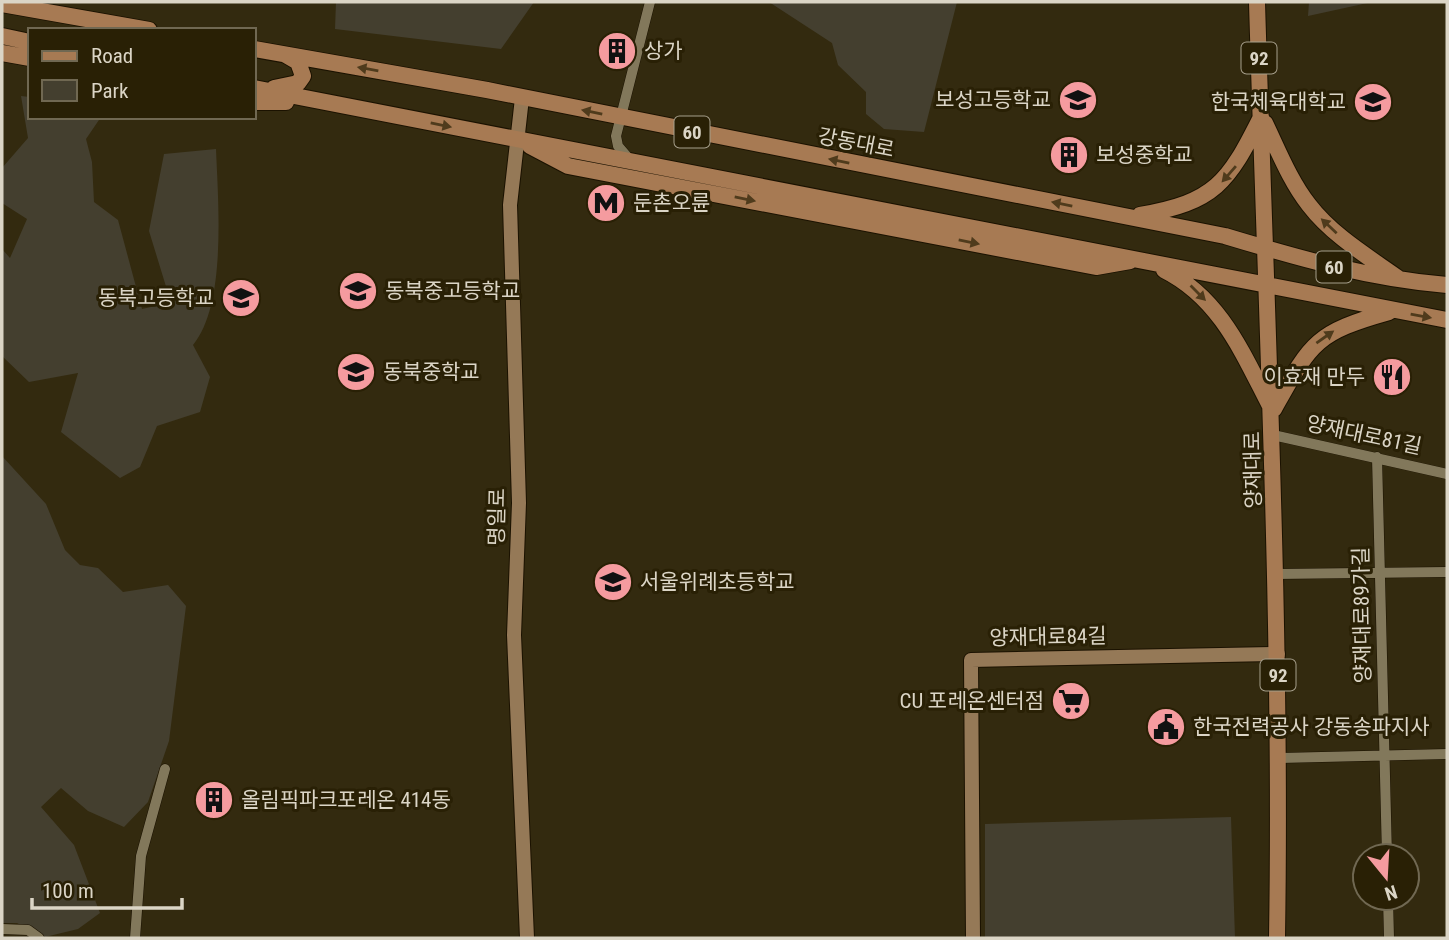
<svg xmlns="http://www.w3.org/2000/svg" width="1449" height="940" viewBox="0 0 1449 940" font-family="'Roboto Condensed','Noto Sans KR',sans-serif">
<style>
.green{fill:#443f2f}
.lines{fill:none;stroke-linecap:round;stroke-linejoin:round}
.street-casing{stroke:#1b1200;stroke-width:11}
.secondary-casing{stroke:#1b1200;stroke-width:16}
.primary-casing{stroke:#1b1200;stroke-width:18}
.street{stroke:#82785b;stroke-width:10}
.secondary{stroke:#957957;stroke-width:14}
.primary{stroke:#a77a53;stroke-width:16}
.oneway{fill:#4f3b1c}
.labels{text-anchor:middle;stroke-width:6;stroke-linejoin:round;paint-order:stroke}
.shield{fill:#292005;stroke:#a69f8c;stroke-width:2}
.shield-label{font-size:19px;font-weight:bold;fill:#dbd5c6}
.poi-label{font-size:21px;fill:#dbd5c6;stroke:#292005;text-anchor:start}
.street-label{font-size:21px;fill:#dbd5c6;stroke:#292005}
</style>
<rect width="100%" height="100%" fill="#332a0f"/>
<!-- green -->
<path class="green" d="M 336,2 L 534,2 L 501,49 L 335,29 Z
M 769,2 L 957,2 L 924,132 L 884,129 L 866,114 L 866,92 L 838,65 L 832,43 Z
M 1309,2 L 1372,2 L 1308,16 Z
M 21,96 L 30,97 L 30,117 L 101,117 L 86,139 L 92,162 L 94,202 L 118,220 L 142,309 L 160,305 L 168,293 L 149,231 L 164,154 L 216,149 C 218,201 227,304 193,345 L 210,377 L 200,412 L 157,426 L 140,467 L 120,478 L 61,432 L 78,373 L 29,382 L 2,356 L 2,249 L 10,258 L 27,219 L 2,203 L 2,168 L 28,138 Z
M 2,456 L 46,504 L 65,550 L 80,565 L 98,568 L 123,592 L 168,585 L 186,606 L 169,741 L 148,802 L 124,827 L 88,811 L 61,788 L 41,807 L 74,845 L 100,913 L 78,929 L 45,937 L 17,923 L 2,923 Z
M 1231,817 L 1235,938 L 985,938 L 985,824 Z"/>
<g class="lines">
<!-- street casing -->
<g class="street-casing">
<path id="street" d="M 630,160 L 618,146 L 616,136 L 650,2
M 1273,435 L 1447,474
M 1377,457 L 1387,856
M 1276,574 L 1447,572
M 1280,758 L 1447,754
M 1388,898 L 1389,938
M 2,929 L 28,930 L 39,938
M 135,938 L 141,856 L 165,769"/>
</g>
<!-- secondary casing -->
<g class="secondary-casing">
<path id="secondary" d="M 522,98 L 510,205 L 519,503 L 514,635 L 527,938
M 973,938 L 971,660 L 1278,654"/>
</g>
<!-- primary casing -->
<g class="primary-casing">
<path id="primary" d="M 1257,2 C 1266,314 1282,626 1277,938
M 2,4 L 149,30
M 2,36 L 30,42
M 254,49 L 487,90 L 1225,236 C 1298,258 1371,279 1447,285
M 2,53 L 30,58
M 254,88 L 1447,320
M 274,88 L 298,83 L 303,76 L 298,62 L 286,55
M 254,102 L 286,102
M 1265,123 C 1278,150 1290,181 1309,205 C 1332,235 1367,256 1398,278
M 530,146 L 568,166 L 1096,267 L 1130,261
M 1140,215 C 1215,202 1228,183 1261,117
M 1164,270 C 1220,298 1242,352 1270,406
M 1274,409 C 1311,343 1314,333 1389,312"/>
</g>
<!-- street -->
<use href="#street" class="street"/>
<!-- secondary -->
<use href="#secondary" class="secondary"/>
<!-- primary -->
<use href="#primary" class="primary"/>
</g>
<!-- one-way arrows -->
<defs><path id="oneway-solid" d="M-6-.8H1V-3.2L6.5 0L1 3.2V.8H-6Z" transform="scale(1.75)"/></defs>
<g class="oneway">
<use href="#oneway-solid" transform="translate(368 69) rotate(-170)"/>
<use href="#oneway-solid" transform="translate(592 112) rotate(-168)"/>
<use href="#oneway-solid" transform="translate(441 125) rotate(11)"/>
<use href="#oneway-solid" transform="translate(839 161) rotate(-169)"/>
<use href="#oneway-solid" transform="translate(1229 174) rotate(131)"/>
<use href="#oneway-solid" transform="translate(745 199) rotate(11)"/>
<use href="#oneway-solid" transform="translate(1062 204) rotate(-169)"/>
<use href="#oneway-solid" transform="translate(1329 226) rotate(-137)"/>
<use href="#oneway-solid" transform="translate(969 242) rotate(11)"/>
<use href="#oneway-solid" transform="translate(1198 293) rotate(45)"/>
<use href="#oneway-solid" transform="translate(1421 316) rotate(10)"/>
<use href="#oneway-solid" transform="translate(1325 337) rotate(-35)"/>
</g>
<!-- icons -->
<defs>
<g id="building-disc" transform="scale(2.0125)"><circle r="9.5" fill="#f59b9f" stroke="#292005"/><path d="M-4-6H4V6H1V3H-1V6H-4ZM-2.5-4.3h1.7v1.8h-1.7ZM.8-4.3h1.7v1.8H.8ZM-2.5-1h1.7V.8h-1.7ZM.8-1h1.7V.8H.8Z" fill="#111"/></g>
<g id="school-disc" transform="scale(2.0125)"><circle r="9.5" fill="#f59b9f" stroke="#292005"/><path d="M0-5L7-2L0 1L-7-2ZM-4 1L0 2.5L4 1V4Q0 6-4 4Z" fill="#111"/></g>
<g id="university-disc" transform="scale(2.0125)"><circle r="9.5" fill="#f59b9f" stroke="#292005"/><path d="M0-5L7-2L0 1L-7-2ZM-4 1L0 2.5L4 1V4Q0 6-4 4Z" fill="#111"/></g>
<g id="metro-disc" transform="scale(2.0125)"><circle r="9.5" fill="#f59b9f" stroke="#292005"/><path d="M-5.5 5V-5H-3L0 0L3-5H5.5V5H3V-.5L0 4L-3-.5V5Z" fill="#111"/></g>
<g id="restaurant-disc" transform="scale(2.0125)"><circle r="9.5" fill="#f59b9f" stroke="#292005"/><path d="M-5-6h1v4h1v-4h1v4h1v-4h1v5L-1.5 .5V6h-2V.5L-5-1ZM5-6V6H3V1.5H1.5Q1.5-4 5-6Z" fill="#111"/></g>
<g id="supermarket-disc" transform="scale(2.0125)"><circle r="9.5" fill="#f59b9f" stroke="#292005"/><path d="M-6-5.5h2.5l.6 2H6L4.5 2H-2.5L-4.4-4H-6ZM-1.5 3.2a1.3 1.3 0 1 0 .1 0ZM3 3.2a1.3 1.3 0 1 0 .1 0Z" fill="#111"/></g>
<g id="civic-disc" transform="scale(2.0125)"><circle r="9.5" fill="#f59b9f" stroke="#292005"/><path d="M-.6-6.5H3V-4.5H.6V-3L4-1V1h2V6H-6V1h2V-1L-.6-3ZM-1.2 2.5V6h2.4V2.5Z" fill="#111"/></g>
</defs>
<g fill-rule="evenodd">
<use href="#building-disc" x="617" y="51"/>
<use href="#school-disc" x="1078" y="100"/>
<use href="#university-disc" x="1373" y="102"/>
<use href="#building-disc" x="1069" y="155"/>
<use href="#metro-disc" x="606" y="203"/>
<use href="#school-disc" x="358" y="291"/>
<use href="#school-disc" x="241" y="298"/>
<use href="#school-disc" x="356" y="372"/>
<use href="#restaurant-disc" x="1392" y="377"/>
<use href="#school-disc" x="613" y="582"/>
<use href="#supermarket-disc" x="1071" y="701"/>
<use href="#civic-disc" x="1166" y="727"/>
<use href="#building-disc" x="214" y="800"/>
</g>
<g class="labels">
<!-- shield labels -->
<g class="shield">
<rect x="1241.5" y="42.5" width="35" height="31" rx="5"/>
<rect x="674.5" y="116.5" width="35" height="31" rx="5"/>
<rect x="1316.5" y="251.5" width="35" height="31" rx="5"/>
<rect x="1260.5" y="659.5" width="35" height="31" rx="5"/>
</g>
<g class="shield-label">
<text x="1259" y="65">92</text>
<text x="692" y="139">60</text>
<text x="1334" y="274">60</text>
<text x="1278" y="682">92</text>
</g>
<!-- poi labels -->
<g class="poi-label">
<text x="644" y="58">상가</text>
<text x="1051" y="107" text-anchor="end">보성고등학교</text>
<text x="1346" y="109" text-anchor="end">한국체육대학교</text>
<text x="1096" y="162">보성중학교</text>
<text x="633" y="210">둔촌오륜</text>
<text x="385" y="298">동북중고등학교</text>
<text x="214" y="305" text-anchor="end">동북고등학교</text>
<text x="383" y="379">동북중학교</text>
<text x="1365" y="384" text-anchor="end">이효재 만두</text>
<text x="640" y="589">서울위례초등학교</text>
<text x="1044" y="708" text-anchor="end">CU 포레온센터점</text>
<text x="1193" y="734">한국전력공사 강동송파지사</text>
<text x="241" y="807">올림픽파크포레온 414동</text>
</g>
<!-- street labels -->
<g class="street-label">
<text transform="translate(856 143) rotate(11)" y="7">강동대로</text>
<text transform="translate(1364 435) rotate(12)" y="7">양재대로81길</text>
<text transform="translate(1253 470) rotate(-91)" y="7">양재대로</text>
<text transform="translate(497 517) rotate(-89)" y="7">명일로</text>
<text transform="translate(1362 615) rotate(-91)" y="7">양재대로89가길</text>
<text transform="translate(1048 637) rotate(-1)" y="7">양재대로84길</text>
</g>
</g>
<!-- border -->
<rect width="1449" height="940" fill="none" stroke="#dbd5c6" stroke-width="7"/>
<!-- legend -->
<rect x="28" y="28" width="228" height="91" fill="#292005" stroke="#706852" stroke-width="2"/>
<rect x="42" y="51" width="35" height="10" fill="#a77a53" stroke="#706852" stroke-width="2"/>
<text x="91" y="63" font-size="21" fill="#dbd5c6">Road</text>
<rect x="42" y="80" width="35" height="21" fill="#443f2f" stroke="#706852" stroke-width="2"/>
<text x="91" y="98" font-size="21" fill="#dbd5c6">Park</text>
<!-- north arrow -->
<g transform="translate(1386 877) rotate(162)"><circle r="33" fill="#292005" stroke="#706852" stroke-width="2"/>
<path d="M0-5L12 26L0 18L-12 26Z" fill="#f59b9f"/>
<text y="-10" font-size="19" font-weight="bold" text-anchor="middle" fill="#dbd5c6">N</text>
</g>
<!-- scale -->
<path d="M32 898v10h150v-10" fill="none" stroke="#dbd5c6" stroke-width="3.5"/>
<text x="42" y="898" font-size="21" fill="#dbd5c6" stroke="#292005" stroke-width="5" paint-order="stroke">100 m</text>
</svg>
